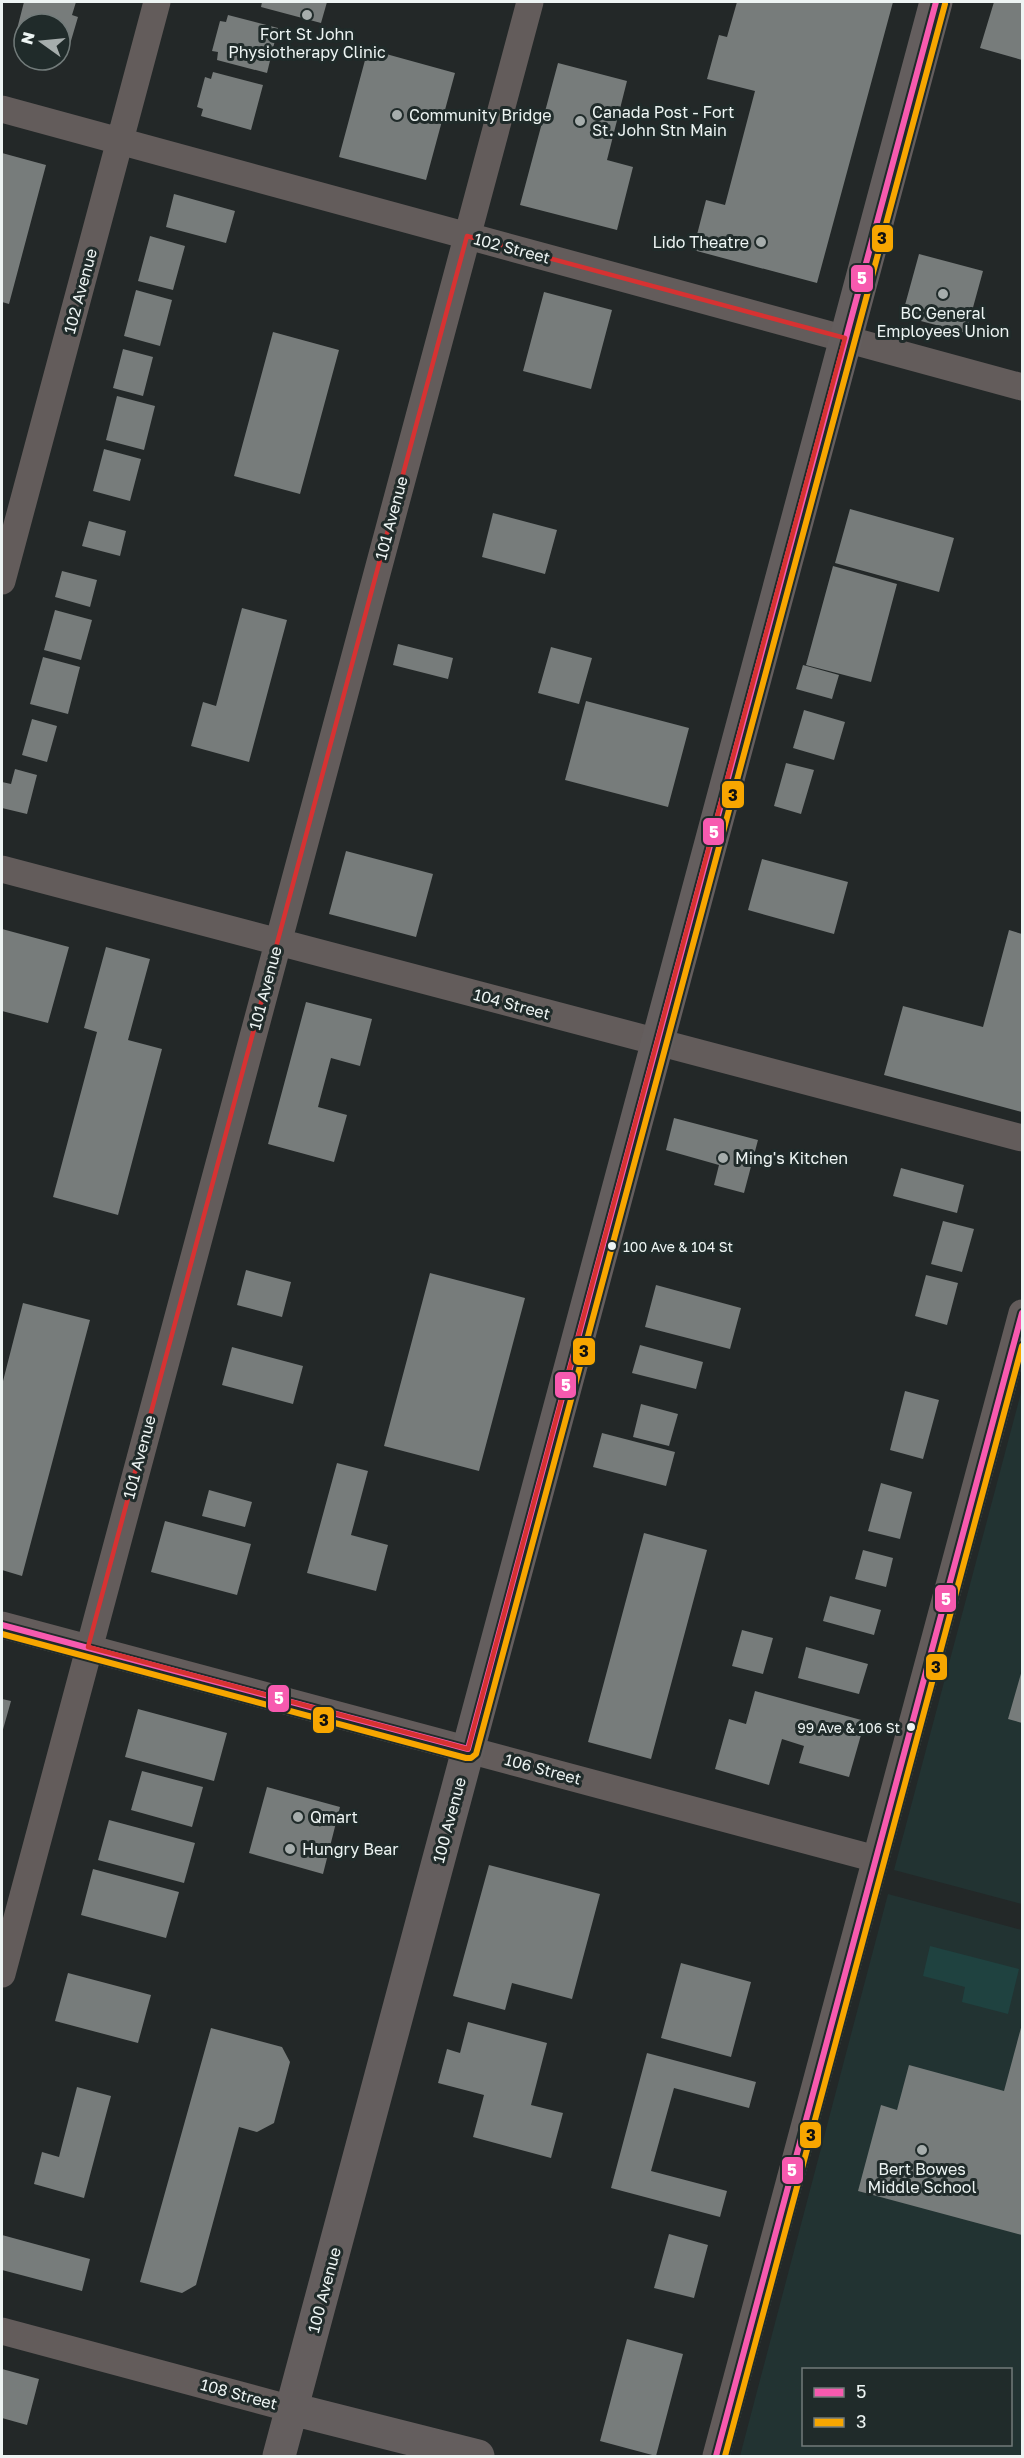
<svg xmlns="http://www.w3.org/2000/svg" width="1024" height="2458" viewBox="0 0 1024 2458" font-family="'Golos Text',sans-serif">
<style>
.built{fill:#223332;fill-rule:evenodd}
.green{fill:#1f4240}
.building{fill:#777c7b}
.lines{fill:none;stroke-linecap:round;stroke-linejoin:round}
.street{stroke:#635c5b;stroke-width:27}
.secondary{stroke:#645e5e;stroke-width:33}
.bus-1-casing{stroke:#202b2a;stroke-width:10}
.bus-2-casing{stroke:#202b2a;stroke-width:10}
.bus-1{stroke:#f75aaf;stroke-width:6}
.bus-2{stroke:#f7a600;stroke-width:6}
.marked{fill:none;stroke:#d73232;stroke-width:4.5;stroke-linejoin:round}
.poi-dot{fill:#a6adac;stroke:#202b2a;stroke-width:2}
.bus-dot{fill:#edf4f3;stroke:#202b2a;stroke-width:2}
.labels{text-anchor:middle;stroke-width:6;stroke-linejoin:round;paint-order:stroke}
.bus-label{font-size:14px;fill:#edf4f3;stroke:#202b2a;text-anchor:start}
.poi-label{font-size:16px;fill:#edf4f3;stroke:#202b2a;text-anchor:start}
.street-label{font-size:16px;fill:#edf4f3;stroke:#202b2a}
.line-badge{stroke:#202b2a;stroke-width:2}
.badge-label{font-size:16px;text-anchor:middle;font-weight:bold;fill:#fff}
.pale-badge-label{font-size:16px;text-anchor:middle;font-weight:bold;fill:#111}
</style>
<rect width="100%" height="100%" fill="#232828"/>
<!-- built -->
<path class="built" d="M 1022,1389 L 1022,1904 L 894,1870 Z
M 888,1894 L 1022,1930 L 1022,2456 L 740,2456 ZM 804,2370 L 1010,2370 L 1010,2444 L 804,2444 Z"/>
<!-- green -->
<path class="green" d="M 930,1946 L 1019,1969 L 1008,2014 L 962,2002 L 965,1987 L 923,1976 Z"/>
<!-- building -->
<path class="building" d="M 24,2 L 76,2 L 72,15 L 78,17 L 68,51 L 60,49 L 60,24 L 24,24 L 24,39 L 15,37 Z
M 262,2 L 327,2 L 321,23 L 261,7 Z
M 737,2 L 893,2 L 817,283 L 693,250 L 706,200 L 725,205 L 755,91 L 707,79 L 719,35 L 727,37 Z
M 994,2 L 1022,2 L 1022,60 L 980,48 Z
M 228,15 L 278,28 L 267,73 L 217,60 L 218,52 L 212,51 L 220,21 L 226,22 Z
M 368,49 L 455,73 L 426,180 L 339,157 Z
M 558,63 L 627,81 L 607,160 L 633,167 L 617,230 L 520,205 Z
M 213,72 L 263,85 L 251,130 L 201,116 L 203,109 L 197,107 L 205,77 L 211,79 Z
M 2,153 L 46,165 L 9,304 L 2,302 Z
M 174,194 L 235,211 L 226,243 L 166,227 Z
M 150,236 L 185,246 L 173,290 L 138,281 Z
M 919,254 L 983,271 L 966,333 L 902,316 Z
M 136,290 L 172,300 L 160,346 L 124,336 Z
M 544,292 L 612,310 L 591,389 L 523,371 Z
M 273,332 L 339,350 L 300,494 L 234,476 Z
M 123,349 L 153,357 L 143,396 L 113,388 Z
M 117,396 L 155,406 L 144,450 L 106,440 Z
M 104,449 L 141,459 L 130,501 L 93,491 Z
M 850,509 L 954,538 L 939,592 L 835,563 Z
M 493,513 L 557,530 L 545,574 L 482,557 Z
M 89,521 L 126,531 L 120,556 L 82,546 Z
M 833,566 L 897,584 L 871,682 L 806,665 Z
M 62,571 L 97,580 L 90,607 L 55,597 Z
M 242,608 L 287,620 L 249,762 L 191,746 L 203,702 L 216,706 Z
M 55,610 L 92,620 L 81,660 L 44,650 Z
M 398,644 L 453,658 L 448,679 L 393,665 Z
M 551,647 L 592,658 L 579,704 L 538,693 Z
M 43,657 L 80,667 L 68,714 L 30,704 Z
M 803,665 L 839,675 L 832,699 L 796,689 Z
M 586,701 L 689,728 L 668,807 L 565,780 Z
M 804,710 L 845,722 L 834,760 L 793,748 Z
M 32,719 L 57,726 L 47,762 L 22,755 Z
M 786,763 L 814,770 L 801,814 L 774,806 Z
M 15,769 L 37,775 L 27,814 L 2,808 L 2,782 L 11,784 Z
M 346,851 L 433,874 L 416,937 L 329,914 Z
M 762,859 L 848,882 L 834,934 L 748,910 Z
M 2,929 L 69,947 L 48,1023 L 2,1011 Z
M 1009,930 L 1022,934 L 1022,1112 L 884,1075 L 903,1006 L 983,1027 Z
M 106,947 L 150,959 L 128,1040 L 162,1049 L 118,1215 L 53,1197 L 97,1032 L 84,1028 Z
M 306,1002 L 372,1019 L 360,1066 L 331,1058 L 318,1107 L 347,1115 L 334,1162 L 268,1144 Z
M 674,1118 L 758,1140 L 744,1193 L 714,1185 L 719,1165 L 666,1150 Z
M 901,1168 L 964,1185 L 957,1213 L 893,1196 Z
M 943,1221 L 974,1229 L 962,1272 L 931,1264 Z
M 246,1270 L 291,1282 L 282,1317 L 237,1305 Z
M 430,1273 L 525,1298 L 479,1471 L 384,1446 Z
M 926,1275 L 958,1283 L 947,1325 L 915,1316 Z
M 656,1285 L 741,1308 L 730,1349 L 645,1327 Z
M 23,1303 L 90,1320 L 22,1576 L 2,1570 L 2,1385 Z
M 640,1345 L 703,1362 L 696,1389 L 632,1373 Z
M 232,1347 L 303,1366 L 293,1404 L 222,1385 Z
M 905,1391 L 939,1400 L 923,1459 L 890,1450 Z
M 641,1404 L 678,1414 L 669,1446 L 633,1437 Z
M 602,1433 L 675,1452 L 666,1486 L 593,1467 Z
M 337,1463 L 368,1471 L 351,1535 L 388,1545 L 376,1591 L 307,1573 Z
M 881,1483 L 912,1492 L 900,1539 L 868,1531 Z
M 209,1490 L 252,1502 L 245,1527 L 202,1516 Z
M 165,1521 L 251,1544 L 237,1595 L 151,1572 Z
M 644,1533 L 707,1550 L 651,1759 L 588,1742 Z
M 863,1550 L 893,1558 L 886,1587 L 855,1579 Z
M 830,1596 L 881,1610 L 874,1635 L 823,1621 Z
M 742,1630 L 773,1638 L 763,1674 L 732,1666 Z
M 806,1647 L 868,1664 L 859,1694 L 798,1678 Z
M 1022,1670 L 1022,1723 L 1008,1719 Z
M 755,1691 L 865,1721 L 849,1777 L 799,1763 L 804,1746 L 782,1739 L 769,1785 L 715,1769 L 729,1719 L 746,1724 Z
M 2,1699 L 11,1701 L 2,1733 Z
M 138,1709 L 227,1733 L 214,1781 L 125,1757 Z
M 142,1771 L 203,1787 L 192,1827 L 131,1810 Z
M 267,1787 L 340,1807 L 323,1874 L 249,1853 Z
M 109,1820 L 195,1843 L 184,1883 L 98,1860 Z
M 489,1865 L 600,1894 L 572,1999 L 512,1983 L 505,2010 L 453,1996 Z
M 93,1869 L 179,1892 L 166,1938 L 81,1915 Z
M 681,1963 L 751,1982 L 731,2057 L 661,2038 Z
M 68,1973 L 151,1995 L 138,2043 L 55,2021 Z
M 468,2022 L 547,2043 L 531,2105 L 563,2113 L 551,2158 L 473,2137 L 484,2095 L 438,2083 L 447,2049 L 460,2053 Z
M 1022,2024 L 1022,2235 L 858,2191 L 881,2105 L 897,2110 L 909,2065 L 1004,2091 Z
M 211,2028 L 282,2047 L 290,2062 L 274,2123 L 257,2132 L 239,2127 L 196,2285 L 182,2293 L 140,2282 Z
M 647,2053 L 756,2082 L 749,2108 L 674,2088 L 651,2171 L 727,2191 L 720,2217 L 611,2188 Z
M 77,2087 L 111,2096 L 84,2198 L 34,2184 L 42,2152 L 59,2157 Z
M 669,2234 L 708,2245 L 694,2298 L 654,2288 Z
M 2,2235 L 90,2259 L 82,2291 L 2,2270 Z
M 627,2339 L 683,2354 L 656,2456 L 600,2441 Z
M 2,2369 L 39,2379 L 27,2425 L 2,2418 Z"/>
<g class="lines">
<!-- street -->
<path class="street" d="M 2,109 L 1022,387
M 2,581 L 157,2
M 2,869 L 1022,1138
M 2,1625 L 876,1859
M 2,1974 L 530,2
M 2,2331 L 292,2409
M 716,2456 L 1022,1313"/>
<!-- secondary -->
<path class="secondary" d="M 292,2409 L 478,2456
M 279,2456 L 936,2"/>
<!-- bus-1 casing -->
<g class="bus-1-casing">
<path id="bus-1" d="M 2,1625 L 468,1749 L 936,2
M 716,2456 L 1022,1313"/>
</g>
<!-- bus-2 casing -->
<g class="bus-2-casing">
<path id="bus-2" d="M 2,1634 L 466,1758 L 471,1758 L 476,1754 L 945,4
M 725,2456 L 1022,1346"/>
</g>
<!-- bus-1 -->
<use href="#bus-1" class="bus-1"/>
<!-- bus-2 -->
<use href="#bus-2" class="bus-2"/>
</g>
<!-- marked area -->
<path class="marked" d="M 467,236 L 845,338 L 468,1749 L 88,1647 Z"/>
<!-- markers -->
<g class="poi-dot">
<circle cx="307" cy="15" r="6"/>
<circle cx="397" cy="115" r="6"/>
<circle cx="580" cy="121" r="6"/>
<circle cx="761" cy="242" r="6"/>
<circle cx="943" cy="294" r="6"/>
<circle cx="723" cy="1158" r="6"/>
<circle cx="298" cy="1817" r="6"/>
<circle cx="290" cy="1849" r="6"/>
<circle cx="922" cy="2150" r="6"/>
</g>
<g class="bus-dot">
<circle cx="612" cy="1246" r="5"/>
<circle cx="911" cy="1727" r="5"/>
</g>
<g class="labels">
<!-- bus labels -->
<g class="bus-label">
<text x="623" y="1252">100 Ave &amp; 104 St</text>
<text x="900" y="1733" text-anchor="end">99 Ave &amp; 106 St</text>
</g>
<!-- poi labels -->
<g class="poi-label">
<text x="307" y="40" text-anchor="middle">Fort St John<tspan x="307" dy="18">Physiotherapy Clinic</tspan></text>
<text x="592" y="118">Canada Post - Fort<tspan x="592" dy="18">St. John Stn Main</tspan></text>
<text x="409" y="121">Community Bridge</text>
<text x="749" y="248" text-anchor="end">Lido Theatre</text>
<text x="943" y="319" text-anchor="middle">BC General<tspan x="943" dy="18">Employees Union</tspan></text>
<text x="735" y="1164">Ming's Kitchen</text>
<text x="310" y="1823">Qmart</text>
<text x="302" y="1855">Hungry Bear</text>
<text x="922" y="2175" text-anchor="middle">Bert Bowes<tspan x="922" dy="18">Middle School</tspan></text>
</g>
<!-- street labels -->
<g class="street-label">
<text transform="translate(512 248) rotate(15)" y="6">102 Street</text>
<text transform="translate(80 291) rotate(-75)" y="6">102 Avenue</text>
<text transform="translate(391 518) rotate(-75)" y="6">101 Avenue</text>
<text transform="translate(265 988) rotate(-75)" y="6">101 Avenue</text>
<text transform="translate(512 1004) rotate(15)" y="6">104 Street</text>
<text transform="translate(139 1457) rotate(-75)" y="6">101 Avenue</text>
<text transform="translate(543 1769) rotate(15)" y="6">106 Street</text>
<text transform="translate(449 1820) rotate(-75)" y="6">100 Avenue</text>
<text transform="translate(324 2290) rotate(-75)" y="6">100 Avenue</text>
<text transform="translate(239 2394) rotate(15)" y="6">108 Street</text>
</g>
</g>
<g class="line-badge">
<rect x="871" y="224" width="23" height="29" rx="6" fill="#f7a600"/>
<rect x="850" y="264" width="24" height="29" rx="6" fill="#f75aaf"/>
<rect x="721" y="780" width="24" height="29" rx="6" fill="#f7a600"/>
<rect x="702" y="817" width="23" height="29" rx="6" fill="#f75aaf"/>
<rect x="572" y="1337" width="24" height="29" rx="6" fill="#f7a600"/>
<rect x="554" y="1371" width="23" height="28" rx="6" fill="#f75aaf"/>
<rect x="934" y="1584" width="23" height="29" rx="6" fill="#f75aaf"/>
<rect x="925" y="1653" width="23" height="28" rx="6" fill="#f7a600"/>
<rect x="267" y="1684" width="23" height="29" rx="6" fill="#f75aaf"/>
<rect x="312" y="1706" width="23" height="28" rx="6" fill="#f7a600"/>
<rect x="799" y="2121" width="23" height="28" rx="6" fill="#f7a600"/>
<rect x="781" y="2156" width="23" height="29" rx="6" fill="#f75aaf"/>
</g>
<g class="badge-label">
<text x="862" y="284">5</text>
<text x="714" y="838">5</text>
<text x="566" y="1391">5</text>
<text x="946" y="1605">5</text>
<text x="279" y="1704">5</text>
<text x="792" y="2176">5</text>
</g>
<g class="pale-badge-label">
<text x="882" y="244">3</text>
<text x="733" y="801">3</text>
<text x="584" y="1357">3</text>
<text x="936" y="1673">3</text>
<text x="324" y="1726">3</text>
<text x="811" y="2141">3</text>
</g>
<!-- border -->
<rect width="1024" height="2458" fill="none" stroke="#edf4f3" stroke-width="6"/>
<!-- legend -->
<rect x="802" y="2368" width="210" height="78" fill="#202b2a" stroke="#727b7a" stroke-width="1.5"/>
<rect x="814" y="2388" width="30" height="9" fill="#f75aaf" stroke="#727b7a" stroke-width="1.5"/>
<text x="856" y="2398" font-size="18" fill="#edf4f3">5</text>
<rect x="814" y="2418" width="30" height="9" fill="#f7a600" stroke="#727b7a" stroke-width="1.5"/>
<text x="856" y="2428" font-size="18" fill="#edf4f3">3</text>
<!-- north arrow -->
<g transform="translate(42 42) rotate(285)"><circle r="28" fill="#202b2a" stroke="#727b7a" stroke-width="1.5"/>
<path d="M0-4.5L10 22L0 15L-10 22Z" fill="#a6adac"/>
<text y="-9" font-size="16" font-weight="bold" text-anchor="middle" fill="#edf4f3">N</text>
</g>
</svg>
